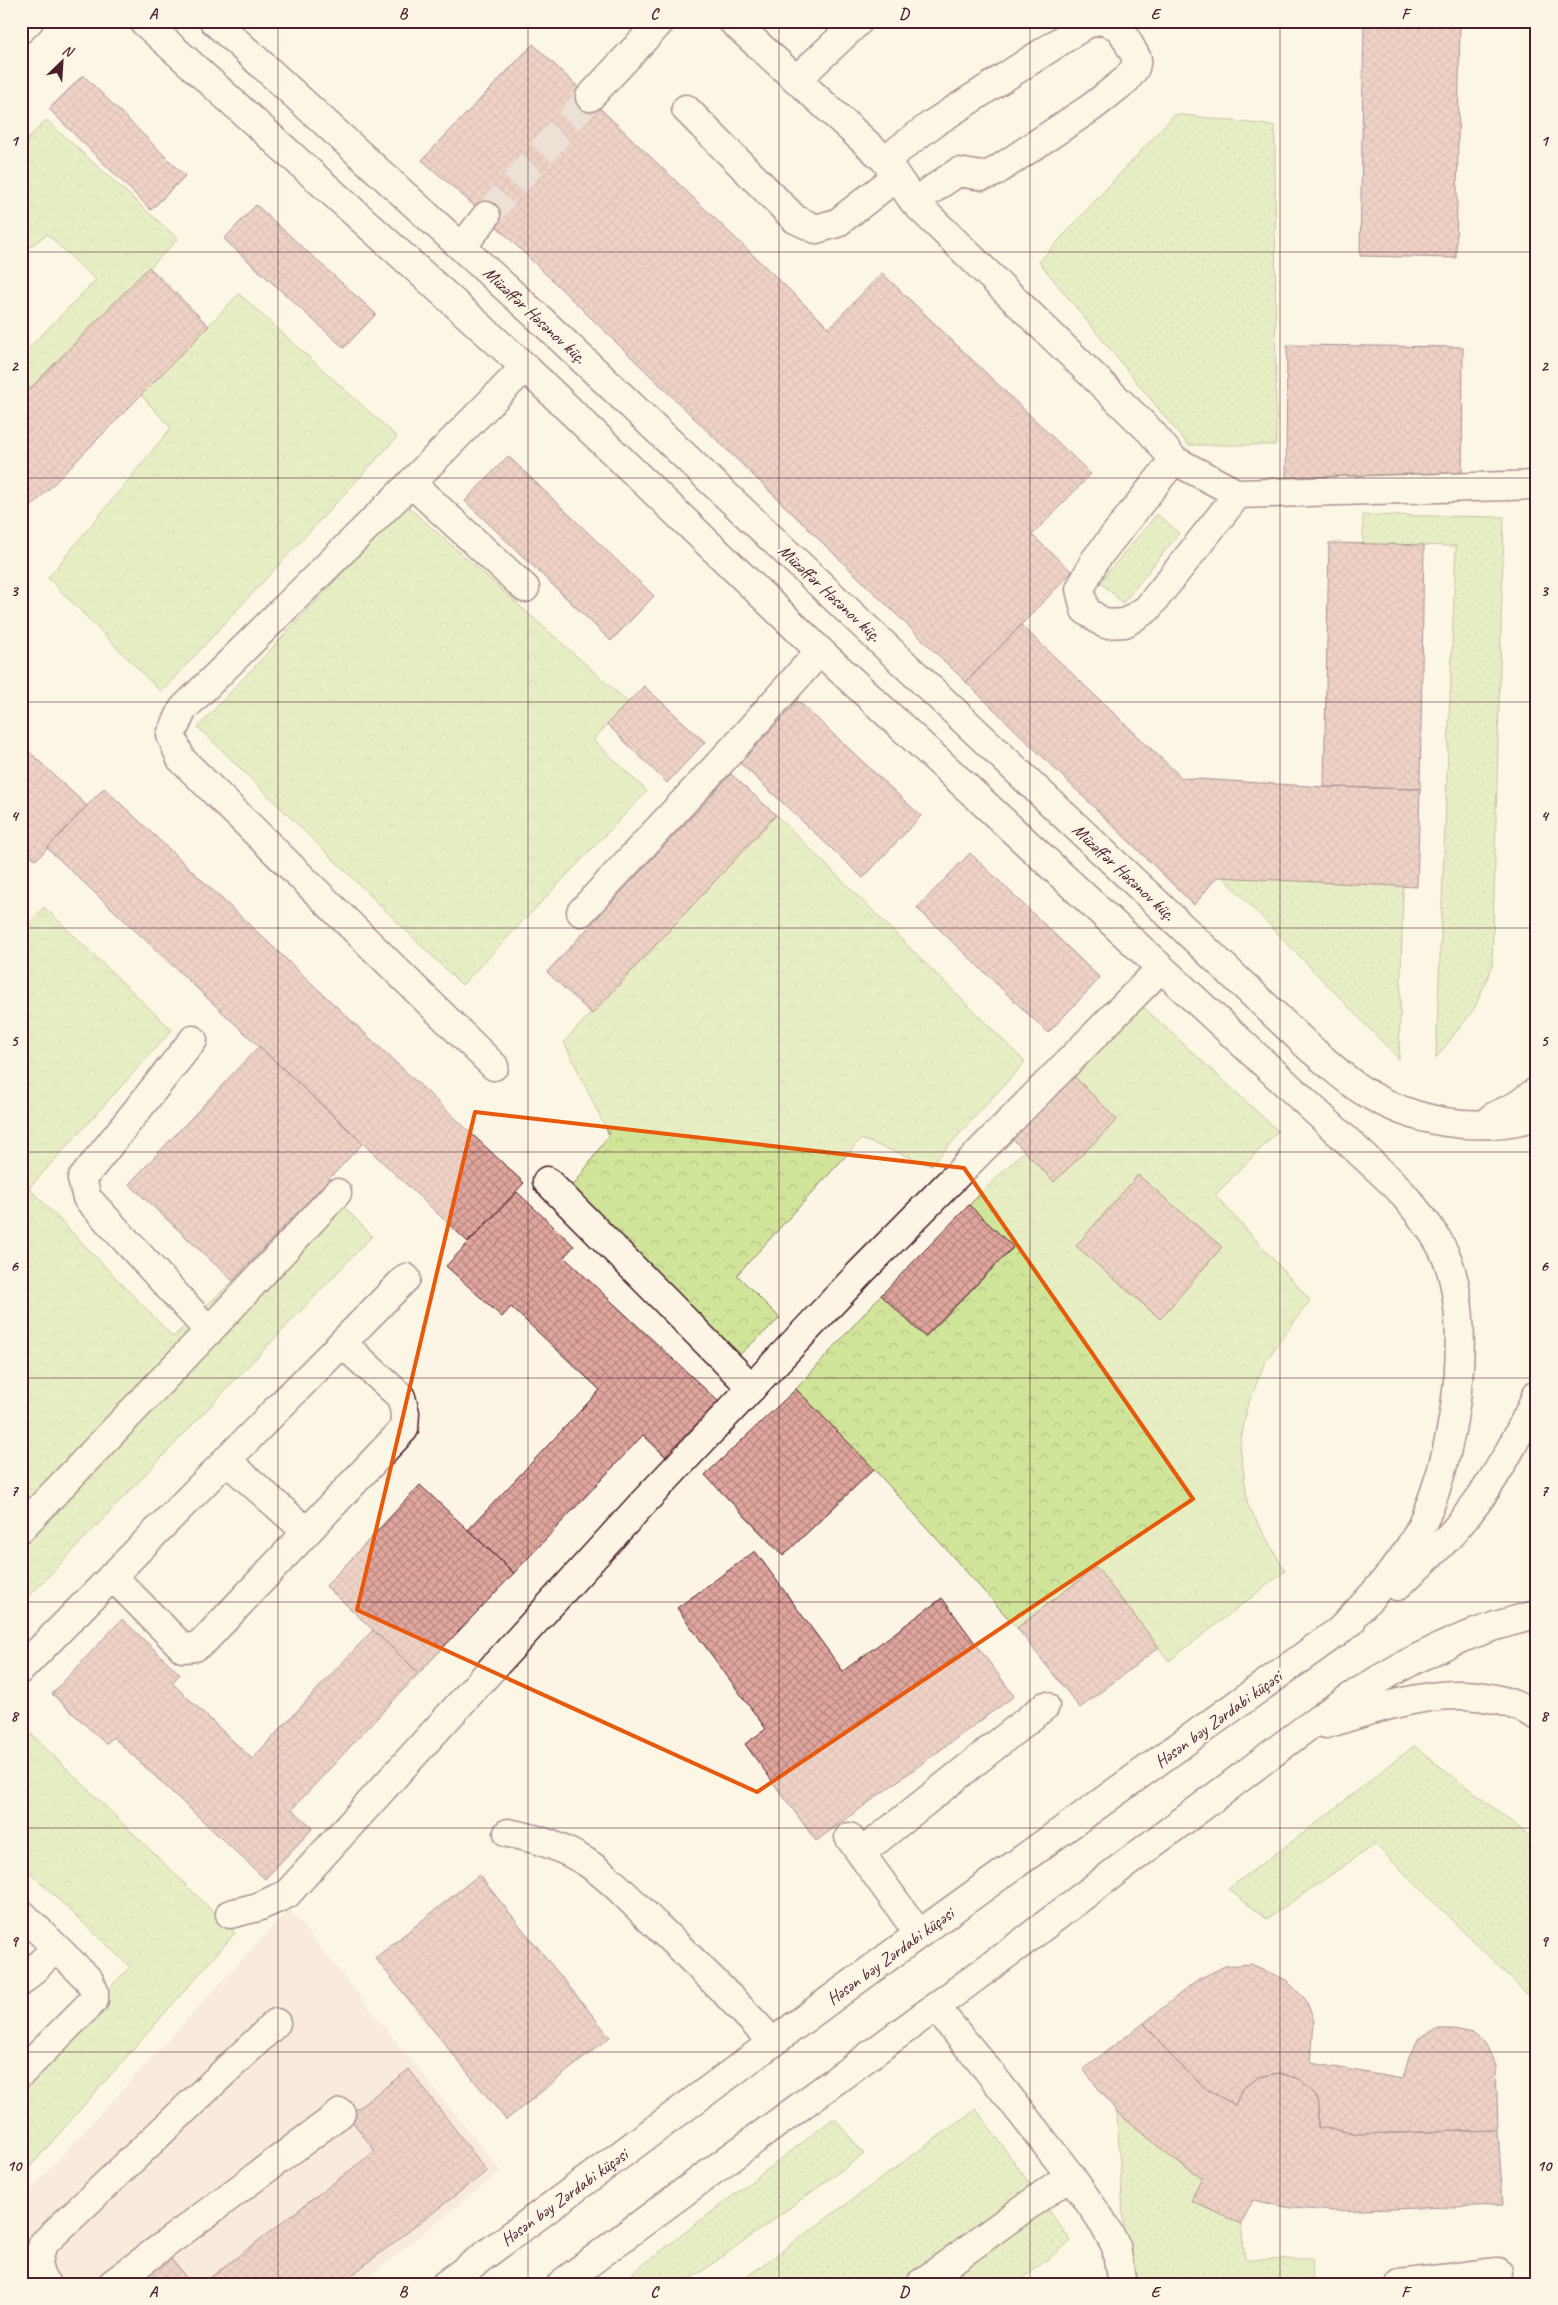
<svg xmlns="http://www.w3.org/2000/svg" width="1558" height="2305" viewBox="0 0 1558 2305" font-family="Caveat,sans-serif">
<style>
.built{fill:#f4ded0}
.grass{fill:url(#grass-dots);stroke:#8d8262}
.forest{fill:url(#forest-crowns);stroke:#8d8262}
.building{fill:url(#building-cross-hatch);stroke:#4a1f2b}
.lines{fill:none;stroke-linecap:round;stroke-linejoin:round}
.minor-tunnel{stroke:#d8cac0;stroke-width:28;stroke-dasharray:28 14;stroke-linecap:butt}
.minor-casing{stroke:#4a1f2b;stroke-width:31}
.major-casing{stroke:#4a1f2b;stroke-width:31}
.minor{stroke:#fcf5e5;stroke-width:28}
.major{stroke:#fcf5e5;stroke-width:28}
.marked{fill:none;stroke:#e8590c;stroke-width:4;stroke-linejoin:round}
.grid{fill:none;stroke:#4a1f2b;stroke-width:1;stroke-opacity:0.55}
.labels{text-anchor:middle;stroke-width:5;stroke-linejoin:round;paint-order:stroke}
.street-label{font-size:18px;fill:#4a1f2b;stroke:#fcf5e5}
.neatline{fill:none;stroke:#4a1f2b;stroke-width:2}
.grid-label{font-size:16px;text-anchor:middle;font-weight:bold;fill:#4a1f2b}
</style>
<defs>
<pattern id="grass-dots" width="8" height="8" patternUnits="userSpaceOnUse" patternTransform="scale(1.25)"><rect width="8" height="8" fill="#d0e59a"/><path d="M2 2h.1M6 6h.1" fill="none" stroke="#b4c485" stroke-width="1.8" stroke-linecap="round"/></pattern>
<pattern id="forest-crowns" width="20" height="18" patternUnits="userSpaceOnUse" patternTransform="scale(1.25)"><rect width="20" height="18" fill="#d0e59a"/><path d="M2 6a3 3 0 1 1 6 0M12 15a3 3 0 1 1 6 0" fill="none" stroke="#b4c485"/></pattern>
<pattern id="building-cross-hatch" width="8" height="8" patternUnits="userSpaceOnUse" patternTransform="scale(1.25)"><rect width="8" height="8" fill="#e1a79e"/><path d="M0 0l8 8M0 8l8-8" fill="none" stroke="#b88781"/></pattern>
</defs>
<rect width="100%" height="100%" fill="#fcf5e5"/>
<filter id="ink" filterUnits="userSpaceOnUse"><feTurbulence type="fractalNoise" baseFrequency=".02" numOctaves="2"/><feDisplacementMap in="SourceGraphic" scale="10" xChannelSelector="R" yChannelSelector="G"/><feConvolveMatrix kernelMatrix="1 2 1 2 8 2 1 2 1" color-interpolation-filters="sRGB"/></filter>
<g filter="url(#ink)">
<!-- built -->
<path class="built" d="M 289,1909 L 501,2171 L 360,2284 L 21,2284 L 21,2200 Z"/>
<!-- grass -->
<path class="grass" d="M 1175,114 L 1275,126 L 1276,445 L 1188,445 L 1039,262 Z
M 1157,514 L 1179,533 L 1123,603 L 1100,582 Z
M 1363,515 L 1504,517 L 1492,967 L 1474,1009 L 1436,1058 L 1456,546 L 1363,544 Z
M 1223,877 L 1403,886 L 1399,1059 Z
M 1414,1746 L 1537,1842 L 1537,2004 L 1375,1844 L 1267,1919 L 1228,1889 L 1305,1832 Z
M 976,2109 L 1071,2241 L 1016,2284 L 737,2284 Z
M 1117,2112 L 1176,2161 L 1202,2177 L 1191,2201 L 1241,2224 L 1245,2260 L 1312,2259 L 1313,2284 L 1127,2284 Z
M 834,2118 L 864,2154 L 684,2284 L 638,2284 L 631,2274 Z"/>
<!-- forest -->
<path class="forest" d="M 46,120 L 178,239 L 21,398 L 21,356 L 96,280 L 47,234 L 21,253 L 21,146 Z
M 239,294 L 397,437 L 161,692 L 48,578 L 171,428 L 141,395 Z
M 406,505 L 628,702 L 593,740 L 647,791 L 462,985 L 198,727 Z
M 776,815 L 1025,1062 L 931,1165 L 861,1139 L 737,1275 L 780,1318 L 737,1357 L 571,1189 L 609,1135 L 564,1042 Z
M 44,907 L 172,1030 L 29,1188 L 173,1337 L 233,1281 L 323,1185 L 372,1236 L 21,1605 L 21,932 Z
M 1140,1004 L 1278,1131 L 1215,1195 L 1310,1300 L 1265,1362 L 1247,1407 L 1240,1446 L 1248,1506 L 1285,1571 L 1169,1661 L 1096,1567 L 1017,1628 L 874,1469 L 796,1389 L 881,1295 L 925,1337 L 1013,1248 L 969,1205 L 1024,1151 L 1054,1182 L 1117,1120 L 1071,1073 Z
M 21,1724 L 235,1933 L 21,2177 L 21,2078 L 130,1967 L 21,1864 Z"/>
<!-- building -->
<path class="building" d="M 1364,21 L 1460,21 L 1456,258 L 1360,256 Z
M 533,44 L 829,328 L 882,273 L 1091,474 L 1032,535 L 1072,572 L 966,682 L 486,216 L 422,160 Z
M 83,75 L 185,176 L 151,210 L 49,109 Z
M 256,205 L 376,314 L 344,348 L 224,239 Z
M 149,267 L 209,326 L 28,510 L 21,503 L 21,398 Z
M 1287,345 L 1463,347 L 1462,485 L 1286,483 Z
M 508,456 L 654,596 L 611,641 L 465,501 Z
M 1329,543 L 1424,545 L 1420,789 L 1324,787 Z
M 1021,625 L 1182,778 L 1324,787 L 1420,789 L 1417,887 L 1217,877 L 1194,905 L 966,682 Z
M 644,686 L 705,742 L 667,783 L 607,724 Z
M 798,701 L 921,816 L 863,878 L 740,763 Z
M 21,744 L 87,806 L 36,860 L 21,847 Z
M 731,774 L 776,815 L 592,1014 L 547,972 Z
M 104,788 L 524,1183 L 468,1242 L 47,848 Z
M 970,853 L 1100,978 L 1048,1033 L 917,908 Z
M 259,1046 L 363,1143 L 233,1281 L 129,1184 Z
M 1071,1073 L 1117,1120 L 1054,1182 L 1008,1134 Z
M 1138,1175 L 1222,1247 L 1160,1319 L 1076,1246 Z
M 517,1192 L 574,1246 L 564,1257 L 720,1403 L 668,1459 L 643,1435 L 514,1573 L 468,1530 L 600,1390 L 511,1307 L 502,1317 L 446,1266 Z
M 969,1205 L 1013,1247 L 925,1337 L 881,1295 Z
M 796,1389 L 874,1469 L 783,1556 L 705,1475 Z
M 420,1485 L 514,1573 L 419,1673 L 326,1586 Z
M 755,1551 L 843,1671 L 942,1598 L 1014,1696 L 816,1841 L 745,1744 L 766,1729 L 677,1608 Z
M 1096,1567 L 1159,1647 L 1080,1708 L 1017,1628 Z
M 122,1619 L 180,1674 L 172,1683 L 252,1759 L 373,1630 L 419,1673 L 292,1809 L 313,1828 L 265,1879 L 113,1737 L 106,1744 L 52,1694 Z
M 479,1875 L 610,2037 L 506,2120 L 375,1958 Z
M 1251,1964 L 1286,1980 L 1306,2000 L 1314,2021 L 1311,2063 L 1403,2079 L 1409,2056 L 1419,2038 L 1436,2029 L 1454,2029 L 1472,2033 L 1485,2043 L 1496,2066 L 1498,2130 L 1360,2134 L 1318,2127 L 1318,2103 L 1313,2092 L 1300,2079 L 1279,2073 L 1259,2077 L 1242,2089 L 1235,2105 L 1206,2089 L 1172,2057 L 1144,2023 L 1197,1980 L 1225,1966 Z
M 1144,2023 L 1172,2057 L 1206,2089 L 1235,2105 L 1242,2089 L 1259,2077 L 1279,2073 L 1300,2079 L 1313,2092 L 1318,2103 L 1318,2127 L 1360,2134 L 1498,2130 L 1503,2205 L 1334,2211 L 1291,2208 L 1253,2200 L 1241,2224 L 1191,2201 L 1202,2177 L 1176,2161 L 1117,2112 L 1083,2069 Z
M 409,2069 L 487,2171 L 340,2284 L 202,2284 L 375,2151 L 348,2116 Z
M 165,2251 L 191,2284 L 123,2284 Z"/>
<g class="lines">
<!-- minor-tunnel -->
<path class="minor-tunnel" d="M 486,216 L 590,97"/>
<!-- minor casing -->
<g class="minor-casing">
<path id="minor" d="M 732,21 L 885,160 L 914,202 L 1151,432 L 1174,460 L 1238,494 L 1537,485
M 797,79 L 859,21
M 590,97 L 661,21
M 686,109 L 795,219 L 816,229 L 837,223 L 896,177
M 885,160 L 931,125 L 1085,25 L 1095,21
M 914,202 L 958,172 L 982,176 L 993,173 L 1092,107 L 1126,80 L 1135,68 L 1137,59 L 1120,27 L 1103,21
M 462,247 L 486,216
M 1174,460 L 1095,560 L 1080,589 L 1085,610 L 1105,624 L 1125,623 L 1147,609 L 1238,494
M 411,483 L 525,588
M 581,912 L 729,753 L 820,651
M 193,1040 L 82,1179 L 87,1198 L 209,1331
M 494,1066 L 181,759 L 171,735 L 183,709 L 411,483 L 525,367
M 547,1181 L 752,1388
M 226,1460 L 307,1532
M 21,1528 L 209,1331 L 337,1193
M 112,1576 L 183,1648 L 195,1647 L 205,1640 L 404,1429 L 405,1413 L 401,1397 L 342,1343
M 21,1669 L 406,1278
M 508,1833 C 536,1838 562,1847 586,1862 C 612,1879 634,1904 657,1926 C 697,1964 736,2002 773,2043
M 849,1837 L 919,1934
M 861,1853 L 1045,1706
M 21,1913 L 89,1980 L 94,1991 L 94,2000 L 21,2073
M 230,1914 L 258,1907 L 287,1894 L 641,1505 L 861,1272 L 1160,969
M 21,1982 L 56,1948
M 936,2008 L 987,2069 L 1070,2175 L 1100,2218 L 1116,2246 L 1122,2284
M 46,2284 C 34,2270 38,2260 43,2244 L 276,2023
M 112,2284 L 341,2113
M 920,2284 L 1070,2175
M 1400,2284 L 1498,2272"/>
</g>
<!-- major casing -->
<g class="major-casing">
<path id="major" d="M 143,21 L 525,367 L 820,651 L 1397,1187 C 1416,1210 1437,1233 1448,1261 C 1476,1338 1451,1486 1406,1553 C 1386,1582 1361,1608 1337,1633
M 214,21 L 540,319 L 1312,1050 C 1328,1063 1343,1078 1360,1089 C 1413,1123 1476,1134 1537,1116
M 21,29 L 29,21
M 1493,1117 L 1516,1106 L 1537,1091
M 1397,1586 C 1418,1567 1441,1547 1459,1525 C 1492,1486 1517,1441 1537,1394
M 1326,1724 C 1395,1703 1470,1675 1537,1716
M 446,2284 L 919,1934 L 1351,1622
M 561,2284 C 715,2167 872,2055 1027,1939 C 1093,1888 1160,1838 1227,1788 C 1325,1713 1413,1642 1537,1615"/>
</g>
<!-- minor -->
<use href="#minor" class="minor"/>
<!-- major -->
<use href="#major" class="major"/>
</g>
</g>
<!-- marked area -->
<path d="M0 0H1558V2305H0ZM 475,1112 L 964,1168 L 1193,1499 L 757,1792 L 357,1610 Z" fill="#fcf5e5" fill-opacity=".55" fill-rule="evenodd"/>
<path class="marked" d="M 475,1112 L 964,1168 L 1193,1499 L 757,1792 L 357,1610 Z"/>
<!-- grid -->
<path class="grid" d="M 278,21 L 278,2284M 528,21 L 528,2284M 779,21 L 779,2284M 1030,21 L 1030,2284M 1280,21 L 1280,2284M 21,252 L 1537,252M 21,478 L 1537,478M 21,702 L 1537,702M 21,928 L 1537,928M 21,1152 L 1537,1152M 21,1378 L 1537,1378M 21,1602 L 1537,1602M 21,1828 L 1537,1828M 21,2052 L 1537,2052"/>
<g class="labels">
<!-- street labels -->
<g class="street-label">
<text transform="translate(535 315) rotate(43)" y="6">Müzəffər Həsənov küç.</text>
<text transform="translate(830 593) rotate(43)" y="6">Müzəffər Həsənov küç.</text>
<text transform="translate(1124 872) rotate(43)" y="6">Müzəffər Həsənov küç.</text>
<text transform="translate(1218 1719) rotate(-36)" y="6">Həsən bəy Zərdabi küçəsi</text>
<text transform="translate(890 1956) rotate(-36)" y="6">Həsən bəy Zərdabi küçəsi</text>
<text transform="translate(564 2197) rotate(-36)" y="6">Həsən bəy Zərdabi küçəsi</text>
</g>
</g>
<!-- margin -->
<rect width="1558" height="2305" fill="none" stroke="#fcf5e5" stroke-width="55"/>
<!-- north arrow -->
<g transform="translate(62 62) rotate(25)" stroke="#fcf5e5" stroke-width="4" paint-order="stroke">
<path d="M0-4L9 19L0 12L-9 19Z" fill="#4a1f2b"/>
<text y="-8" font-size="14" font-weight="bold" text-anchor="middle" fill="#4a1f2b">N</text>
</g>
<rect x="28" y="28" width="1502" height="2250" class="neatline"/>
<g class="grid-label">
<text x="153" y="19">A</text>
<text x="403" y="19">B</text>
<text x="654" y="19">C</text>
<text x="904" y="19">D</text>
<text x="1155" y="19">E</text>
<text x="1405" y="19">F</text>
<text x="14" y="146">1</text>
<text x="1544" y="146">1</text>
<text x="14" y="371">2</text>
<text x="1544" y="371">2</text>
<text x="14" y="596">3</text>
<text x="1544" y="596">3</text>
<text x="14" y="821">4</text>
<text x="1544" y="821">4</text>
<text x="14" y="1046">5</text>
<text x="1544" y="1046">5</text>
<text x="14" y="1271">6</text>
<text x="1544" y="1271">6</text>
<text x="14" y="1496">7</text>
<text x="1544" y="1496">7</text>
<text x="14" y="1721">8</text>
<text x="1544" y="1721">8</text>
<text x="14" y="1946">9</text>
<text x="1544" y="1946">9</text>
<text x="14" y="2171">10</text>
<text x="1544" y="2171">10</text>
<text x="153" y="2297">A</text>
<text x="403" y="2297">B</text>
<text x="654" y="2297">C</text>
<text x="904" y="2297">D</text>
<text x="1155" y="2297">E</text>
<text x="1405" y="2297">F</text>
</g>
</svg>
